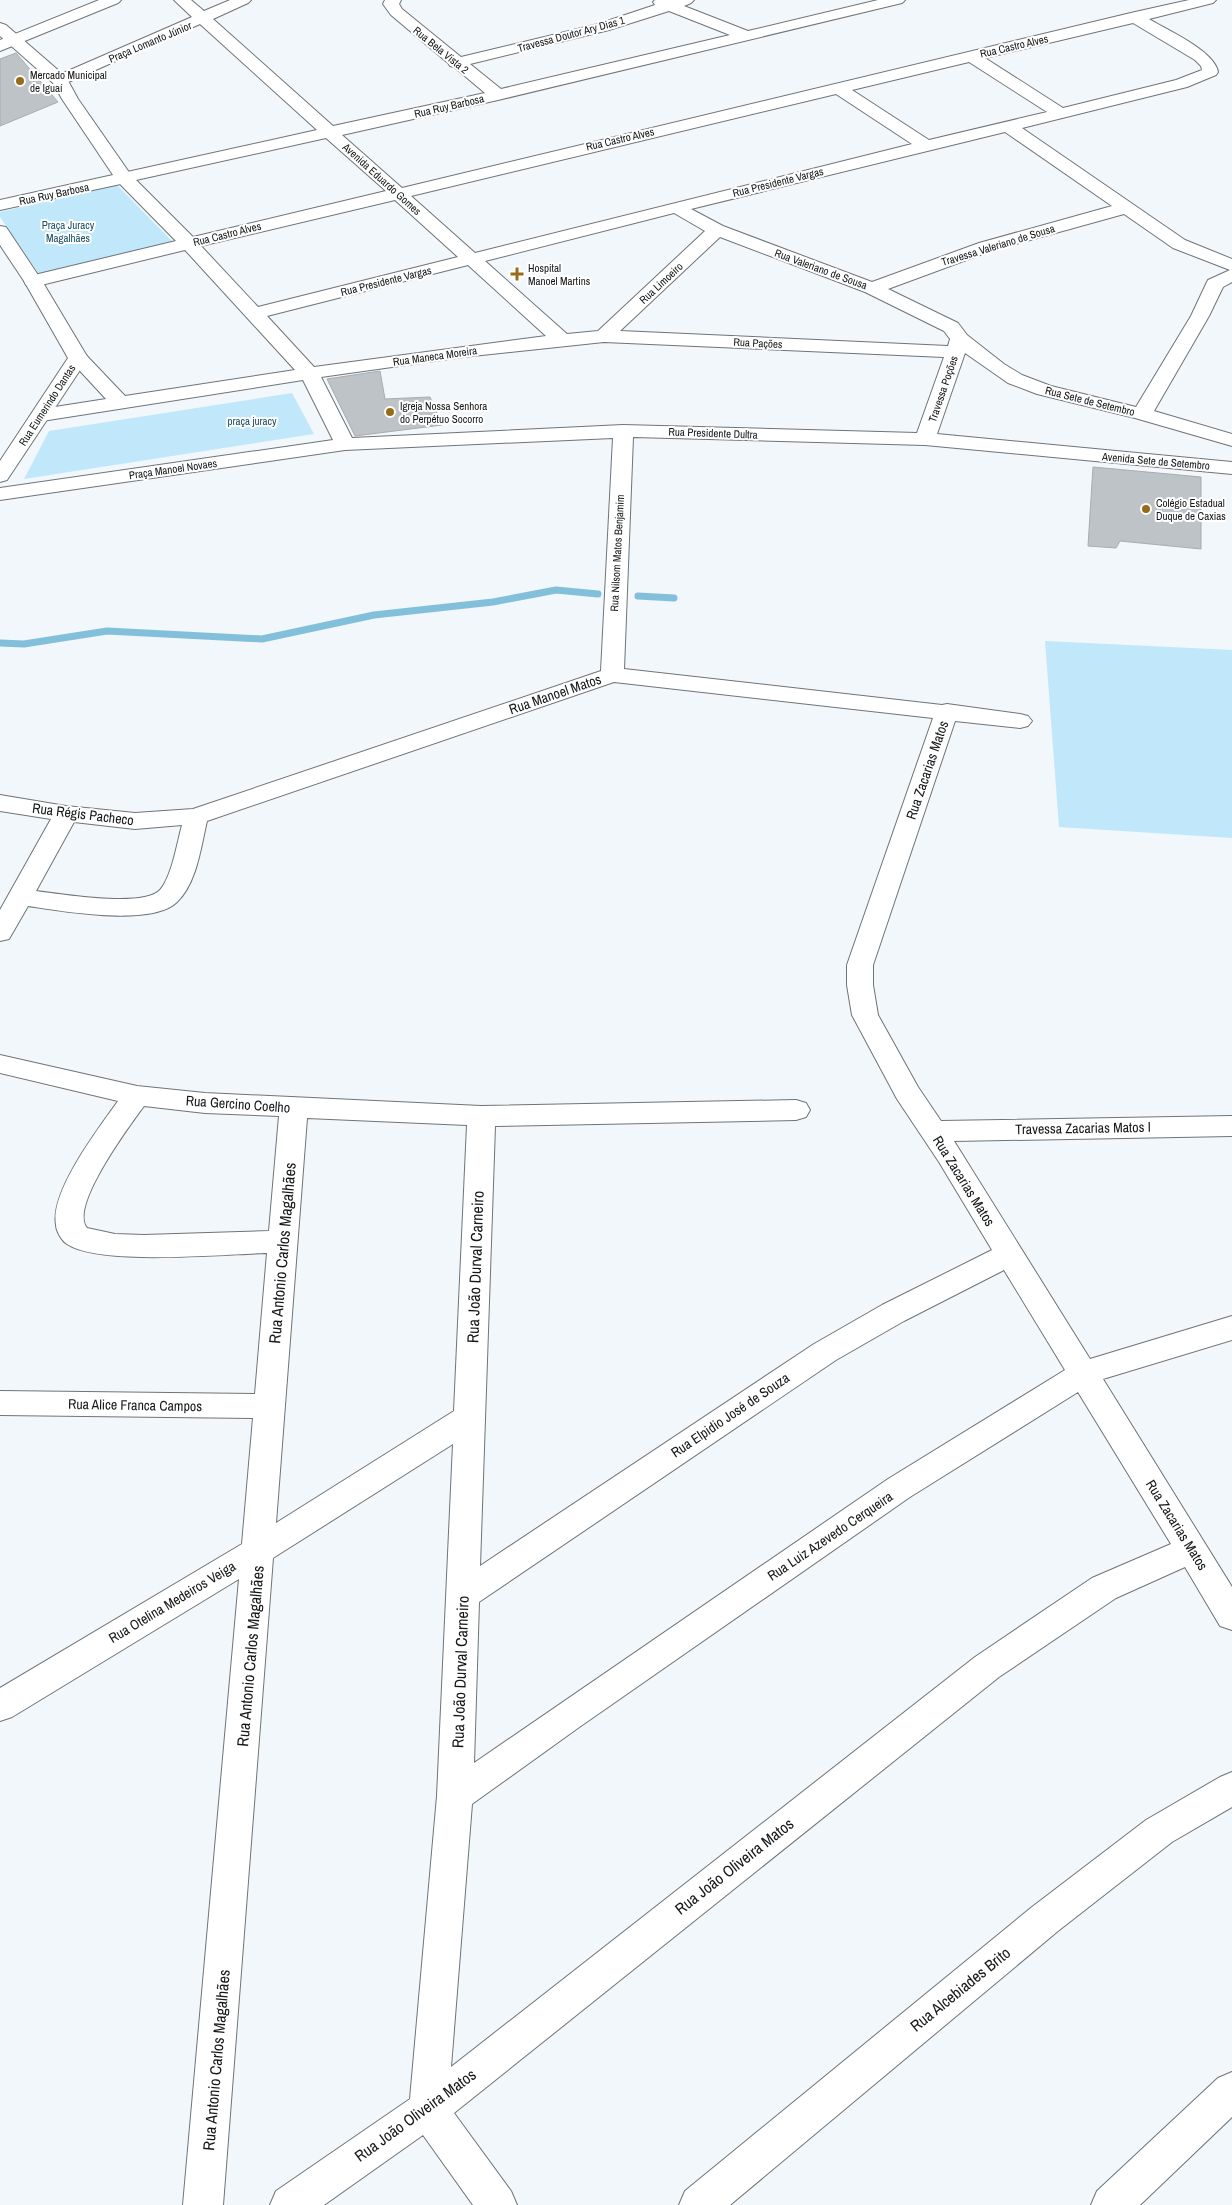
<svg xmlns="http://www.w3.org/2000/svg" width="1232" height="2205" viewBox="0 0 1232 2205" font-family="'Archivo Narrow',sans-serif">
<style>
.green{fill:#c1e7fa}
.lines{fill:none;stroke-linecap:round;stroke-linejoin:round}
.stream{stroke:#82bfdb;stroke-width:7}
.building{fill:#bdc3c6;stroke:#a6acaf}
.street-casing{stroke:#6e7477;stroke-width:2}
.secondary-casing{stroke:#6e7477;stroke-width:2}
.street{fill:#fff;fill-rule:evenodd}
.secondary{fill:#fff;fill-rule:evenodd}
.poi-dot{fill:#966c18;stroke:#fff;stroke-width:2}
.labels{text-anchor:middle;stroke-width:4;stroke-linejoin:round;paint-order:stroke}
.far-street-label{font-size:11px;fill:#151718;stroke:#fff}
.far-poi-label{font-size:11px;fill:#151718;stroke:#fff;text-anchor:start}
.far-park-label{font-size:11px;fill:#1d4e63;stroke:#fff}
.street-label{font-size:14px;fill:#151718;stroke:#fff}
.near-street-label{font-size:16px;fill:#151718;stroke:#fff}
</style>
<rect width="100%" height="100%" fill="#f1f7fa"/>
<!-- green -->
<path class="green" d="M 117,185 L 173,242 L 39,274 L 0,217 L 0,212 Z
M 292,393 L 314,434 L 24,479 L 49,431 Z
M 1045,641 L 1232,650 L 1232,838 L 1059,827 Z"/>
<g class="lines">
<!-- stream -->
<path class="stream" d="M 638,596 L 674,598
M 0,643 L 24,644 L 107,631 L 262,639 L 374,615 L 493,602 L 556,590 L 598,594"/>
</g>
<!-- building -->
<path class="building" d="M 16,53 L 58,102 L 0,126 L 0,59 Z
M 380,371 L 385,399 L 430,397 L 442,425 L 355,436 L 327,379 Z
M 1093,467 L 1201,477 L 1201,549 L 1120,541 L 1116,548 L 1088,546 Z"/>
<g class="lines">
<!-- street casing -->
<g class="street-casing">
<path id="street" d="M 99,0 L 121,0 L 118,3 L 0,51 L 0,40 Z
M 174,0 L 191,0 L 204,11 L 230,0 L 251,0 L 248,3 L 213,19 L 333,126 L 485,93 L 454,67 L 450,66 L 448,63 L 391,15 L 383,4 L 385,0 L 401,0 L 399,4 L 402,9 L 461,57 L 598,24 L 655,5 L 653,2 L 655,0 L 694,0 L 691,3 L 684,6 L 748,31 L 878,0 L 905,0 L 902,3 L 498,100 L 342,135 L 402,188 L 1135,12 L 1189,0 L 1216,0 L 1213,3 L 1149,19 C 1167,30 1215,51 1218,72 L 1216,75 L 1187,87 L 1022,128 L 1185,240 L 1232,259 L 1232,282 L 1223,287 L 1209,316 L 1154,411 L 1232,434 L 1232,446 L 1135,418 L 1037,394 L 1008,383 L 965,353 L 937,434 L 1232,462 L 1232,474 L 925,445 L 633,437 L 624,669 L 942,705 L 947,704 L 1020,714 L 1028,716 L 1032,721 L 1028,726 L 1020,728 L 955,721 L 873,965 L 873,985 L 878,1015 L 918,1087 L 941,1121 L 1232,1116 L 1232,1136 L 954,1141 L 1090,1359 L 1232,1316 L 1232,1340 L 1103,1379 L 1232,1587 L 1232,1630 L 1220,1626 L 1185,1567 L 1116,1598 L 999,1677 L 454,2113 L 511,2191 L 517,2205 L 473,2205 L 423,2135 L 324,2205 L 270,2205 L 276,2191 L 410,2099 L 437,1796 L 453,1444 L 273,1558 L 223,2205 L 183,2205 L 239,1579 L 12,1717 L 0,1721 L 0,1688 L 242,1544 L 253,1418 L 0,1415 L 0,1391 L 255,1394 L 267,1253 C 226,1254 99,1266 67,1244 C 62,1241 56,1231 56,1225 C 50,1191 99,1128 118,1101 L 0,1073 L 0,1055 L 137,1086 L 205,1093 L 481,1106 L 796,1100 L 806,1103 L 810,1110 L 806,1117 L 796,1120 L 495,1126 L 480,1566 L 814,1344 L 882,1305 L 992,1250 L 939,1162 L 897,1099 L 852,1015 L 847,985 L 847,965 L 933,718 L 614,682 L 207,821 C 201,846 197,883 177,902 C 152,927 61,911 28,906 L 9,939 L 0,941 L 0,910 L 51,819 L 0,811 L 0,795 L 66,806 L 135,813 L 193,809 L 601,671 L 613,438 L 345,450 L 0,500 L 0,488 L 333,440 L 303,380 L 42,421 L 35,419 L 32,415 L 35,411 L 42,409 L 106,399 L 68,358 L 71,354 L 78,352 L 85,354 L 125,396 L 295,370 L 185,250 L 33,287 L 26,285 L 24,281 L 26,277 L 176,241 L 118,182 L 115,178 L 118,174 L 317,130 L 200,24 L 66,83 L 54,83 L 52,80 L 54,77 L 192,17 ZM 669,11 L 730,35 L 501,89 L 470,64 L 609,30 ZM 1133,23 L 1195,60 L 1201,66 L 1202,70 L 1176,80 L 1063,108 L 985,58 ZM 969,62 L 1047,112 L 929,140 L 852,90 ZM 836,94 L 912,144 L 475,253 L 411,196 ZM 1005,132 L 1112,206 L 979,243 L 872,282 L 723,226 L 691,209 ZM 326,138 L 386,191 L 193,237 L 136,180 ZM 395,200 L 458,257 L 258,307 L 201,246 ZM 674,213 L 705,231 L 598,331 L 567,334 L 485,261 ZM 1124,214 L 1173,248 L 1230,270 L 1208,280 L 1206,284 L 1191,316 L 1136,407 L 1051,386 L 1022,375 L 1004,364 L 967,335 L 958,323 L 888,289 L 991,251 ZM 720,237 L 865,292 L 944,331 L 950,339 L 948,346 L 620,331 ZM 468,265 L 546,336 L 314,367 L 267,316 ZM 604,342 L 944,357 L 917,433 L 623,425 L 352,438 L 321,377 L 463,357 ZM 74,822 L 135,829 L 182,825 C 177,843 172,876 160,890 C 144,908 60,894 36,891 ZM 144,1106 L 205,1113 L 279,1116 L 269,1231 L 144,1235 L 115,1234 L 87,1228 C 69,1207 130,1125 144,1106 ZM 307,1118 L 467,1125 L 454,1411 L 276,1523 ZM 1004,1270 L 1065,1370 L 888,1479 L 474,1763 L 479,1602 L 836,1360 L 904,1321 ZM 1078,1392 L 1171,1544 L 1092,1578 L 975,1657 L 451,2067 L 472,1804 L 578,1728 L 910,1497 Z
M 1232,1772 L 1232,1807 L 1172,1842 L 1058,1931 L 730,2205 L 679,2205 L 685,2191 L 1032,1907 L 1146,1820 L 1220,1777 Z
M 1232,2072 L 1232,2117 L 1140,2205 L 1091,2205 L 1097,2191 L 1218,2078 Z"/>
</g>
<!-- secondary casing -->
<g class="secondary-casing">
<path id="secondary" d="M 0,23 L 6,25 L 66,77 L 78,99 L 133,178 L 130,182 L 0,210 L 0,200 L 113,175 L 62,99 L 53,83 L 0,36 Z
M 0,226 L 6,227 L 42,281 L 88,358 L 7,480 L 0,482 L 0,461 L 68,358 L 24,281 L 0,245 Z"/>
</g>
<!-- street -->
<use href="#street" class="street"/>
<!-- secondary -->
<use href="#secondary" class="secondary"/>
</g>
<!-- markers -->
<g class="poi-dot">
<circle cx="20" cy="81" r="5"/>
<path d="M514.5 266.5h5v5h5v5h-5v5h-5v-5h-5v-5h5z"/>
<circle cx="390" cy="412" r="5"/>
<circle cx="1146" cy="509" r="5"/>
</g>
<g class="labels">
<!-- far-street labels -->
<g class="far-street-label">
<text transform="translate(571 34) rotate(-15)" y="4">Travessa Doutor Ary Dias 1</text>
<text transform="translate(150 42) rotate(-23)" y="4">Praça Lomanto Júnior</text>
<text transform="translate(1014 46) rotate(-13)" y="4">Rua Castro Alves</text>
<text transform="translate(441 50) rotate(39)" y="4">Rua Bela Vista 2</text>
<text transform="translate(449 106) rotate(-13)" y="4">Rua Ruy Barbosa</text>
<text transform="translate(620 139) rotate(-13)" y="4">Rua Castro Alves</text>
<text transform="translate(382 179) rotate(42)" y="4">Avenida Eduardo Gomes</text>
<text transform="translate(778 182) rotate(-14)" y="4">Rua Presidente Vargas</text>
<text transform="translate(54 194) rotate(-12)" y="4">Rua Ruy Barbosa</text>
<text transform="translate(227 234) rotate(-14)" y="4">Rua Castro Alves</text>
<text transform="translate(998 245) rotate(-17)" y="4">Travessa Valeriano de Sousa</text>
<text transform="translate(821 269) rotate(20)" y="4">Rua Valeriano de Sousa</text>
<text transform="translate(386 281) rotate(-14)" y="4">Rua Presidente Vargas</text>
<text transform="translate(661 283) rotate(-43)" y="4">Rua Limoeiro</text>
<text transform="translate(758 343) rotate(3)" y="4">Rua Pações</text>
<text transform="translate(435 356) rotate(-8)" y="4">Rua Maneca Moreira</text>
<text transform="translate(943 389) rotate(-71)" y="4">Travessa Poções</text>
<text transform="translate(1090 401) rotate(14)" y="4">Rua Sete de Setembro</text>
<text transform="translate(47 405) rotate(-57)" y="4">Rua Eumerindo Dantas</text>
<text transform="translate(713 433) rotate(2)" y="4">Rua Presidente Dultra</text>
<text transform="translate(1156 461) rotate(5)" y="4">Avenida Sete de Setembro</text>
<text transform="translate(173 469) rotate(-8)" y="4">Praça Manoel Novaes</text>
<text transform="translate(617 553) rotate(-87)" y="4">Rua Nilsom Matos Benjamim</text>
</g>
<!-- far-poi labels -->
<g class="far-poi-label">
<text x="30" y="79">Mercado Municipal<tspan x="30" dy="13">de Iguaí</tspan></text>
<text x="528" y="272">Hospital<tspan x="528" dy="13">Manoel Martins</tspan></text>
<text x="400" y="410">Igreja Nossa Senhora<tspan x="400" dy="13">do Perpétuo Socorro</tspan></text>
<text x="1156" y="507">Colégio Estadual<tspan x="1156" dy="13">Duque de Caxias</tspan></text>
</g>
<!-- far-park labels -->
<g class="far-park-label">
<text x="68" y="229">Praça Juracy<tspan x="68" dy="13">Magalhães</tspan></text>
<text x="252" y="425">praça juracy</text>
</g>
<!-- street labels -->
<g class="street-label">
<text transform="translate(555 694) rotate(-19)" y="5">Rua Manoel Matos</text>
<text transform="translate(927 770) rotate(-71)" y="5">Rua Zacarias Matos</text>
<text transform="translate(83 814) rotate(7)" y="5">Rua Régis Pacheco</text>
<text transform="translate(238 1104) rotate(4)" y="5">Rua Gercino Coelho</text>
<text transform="translate(1083 1128) rotate(-1)" y="5">Travessa Zacarias Matos I</text>
<text transform="translate(964 1181) rotate(58)" y="5">Rua Zacarias Matos</text>
<text transform="translate(135 1405) rotate(1)" y="5">Rua Alice Franca Campos</text>
<text transform="translate(730 1415) rotate(-34)" y="5">Rua Elpidio José de Souza</text>
<text transform="translate(1177 1525) rotate(58)" y="5">Rua Zacarias Matos</text>
<text transform="translate(830 1536) rotate(-34)" y="5">Rua Luiz Azevedo Cerqueira</text>
<text transform="translate(172 1602) rotate(-31)" y="5">Rua Otelina Medeiros Veiga</text>
</g>
<!-- near-street labels -->
<g class="near-street-label">
<text transform="translate(282 1253) rotate(-85)" y="6">Rua Antonio Carlos Magalhães</text>
<text transform="translate(475 1267) rotate(-88)" y="6">Rua João Durval Carneiro</text>
<text transform="translate(250 1656) rotate(-85)" y="6">Rua Antonio Carlos Magalhães</text>
<text transform="translate(460 1672) rotate(-88)" y="6">Rua João Durval Carneiro</text>
<text transform="translate(734 1866) rotate(-38)" y="6">Rua João Oliveira Matos</text>
<text transform="translate(960 1989) rotate(-39)" y="6">Rua Alcebiades Brito</text>
<text transform="translate(216 2060) rotate(-85)" y="6">Rua Antonio Carlos Magalhães</text>
<text transform="translate(415 2115) rotate(-36)" y="6">Rua João Oliveira Matos</text>
</g>
</g>
</svg>
